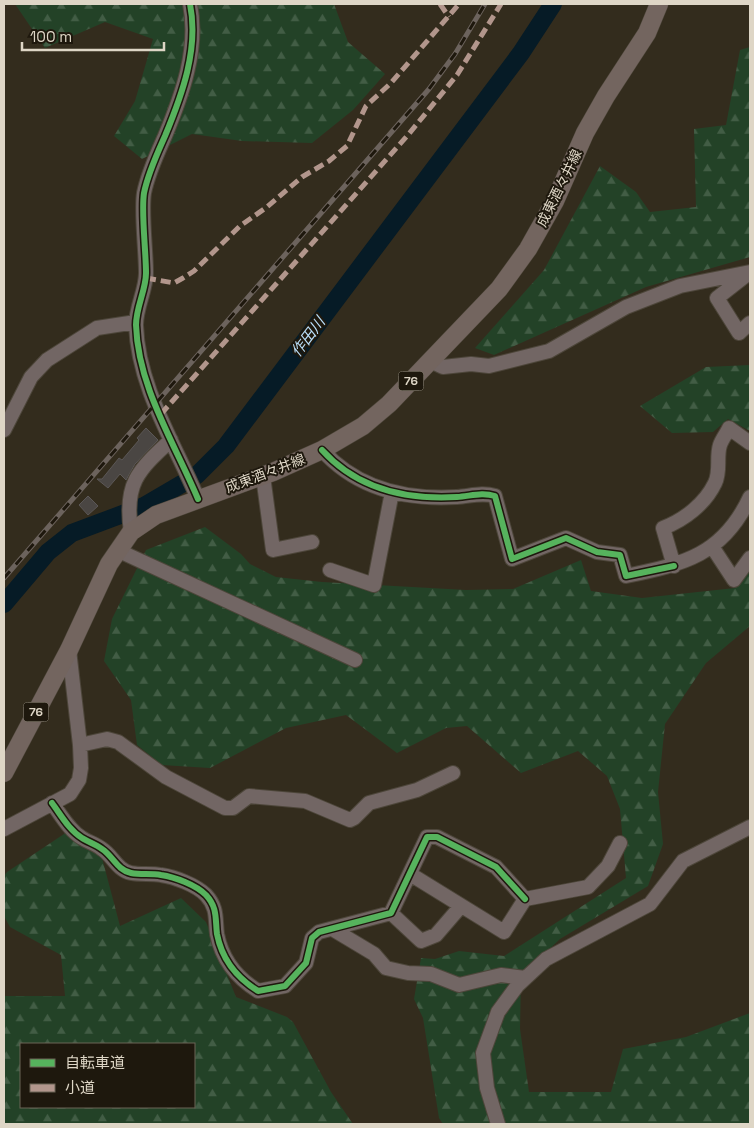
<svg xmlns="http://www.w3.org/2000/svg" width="754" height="1128" viewBox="0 0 754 1128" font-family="'Space Grotesk','Noto Sans JP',sans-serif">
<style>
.forest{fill:url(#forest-firs);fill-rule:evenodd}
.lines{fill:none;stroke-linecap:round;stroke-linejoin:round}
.river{stroke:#061b26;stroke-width:18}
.building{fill:#4a4643;stroke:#5b5756}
.minor-casing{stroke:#4d463a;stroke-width:16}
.major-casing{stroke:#4d463a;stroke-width:19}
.minor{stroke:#726664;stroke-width:14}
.major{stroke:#73655f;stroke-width:18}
.rail-casing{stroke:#6c635d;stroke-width:5}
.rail{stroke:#1e180d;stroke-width:3;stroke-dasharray:9;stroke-linecap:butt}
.quiet{stroke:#b2968c;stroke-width:5;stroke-dasharray:10 5;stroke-linecap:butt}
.cycleway-casing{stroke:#1e180d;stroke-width:9}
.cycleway{stroke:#56b35d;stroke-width:6}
.labels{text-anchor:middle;stroke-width:4;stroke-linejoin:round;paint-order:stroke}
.shield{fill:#1e180d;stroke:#a49d8e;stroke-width:1}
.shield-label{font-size:12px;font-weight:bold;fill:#ded6c6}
.street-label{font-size:14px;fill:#ded6c6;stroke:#1e180d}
.water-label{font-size:15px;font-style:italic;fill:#b9def8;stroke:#1e180d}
</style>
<defs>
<pattern id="forest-firs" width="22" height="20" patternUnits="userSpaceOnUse" patternTransform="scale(1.25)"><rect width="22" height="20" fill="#234227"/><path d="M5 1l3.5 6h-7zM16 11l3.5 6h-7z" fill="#425d45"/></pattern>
</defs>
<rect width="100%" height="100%" fill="#332c1d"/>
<!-- forest -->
<path class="forest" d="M 15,4 L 334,4 L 348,42 L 385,74 L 353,110 L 312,143 L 242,141 L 192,134 L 142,159 L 114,136 L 135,101 L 153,39 L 105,22 L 45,48 Z
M 750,47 L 750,257 L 646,287 L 494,355 L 475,348 L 544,270 L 600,166 L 636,192 L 650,212 L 696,207 L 694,129 L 726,125 L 740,50 Z
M 750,365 L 750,431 L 728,419 L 713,432 L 672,433 L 640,406 L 706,367 Z
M 205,527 L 241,554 L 250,564 L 276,577 L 322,582 L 466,590 L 513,589 L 581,560 L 591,591 L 642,598 L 735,588 L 750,568 L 750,626 L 706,663 L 665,724 L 658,792 L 663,844 L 648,886 L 560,939 L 521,976 L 520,1029 L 529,1092 L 611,1092 L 623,1049 L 686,1037 L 750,1013 L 750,1124 L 443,1124 L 439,1118 L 423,1018 L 414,999 L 421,958 L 435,959 L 459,951 L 504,956 L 626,878 L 620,809 L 607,776 L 578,751 L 521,773 L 467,726 L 446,728 L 397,753 L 346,715 L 286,728 L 210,768 L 162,765 L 137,745 L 131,700 L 104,661 L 112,619 L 146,550 Z
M 70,830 L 101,854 L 120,926 L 181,898 L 206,922 L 236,997 L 287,1017 L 293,1022 L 331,1092 L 353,1124 L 4,1124 L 4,996 L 65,996 L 61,955 L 10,927 L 4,916 L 4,876 L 7,872 ZM 21,1044 L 194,1044 L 194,1107 L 21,1107 Z"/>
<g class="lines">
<!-- river -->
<path class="river" d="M 4,604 L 48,552 L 72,533 L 144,506 L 197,475 L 226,446 L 521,53 L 553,4"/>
</g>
<!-- building -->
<path class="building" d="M 146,428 L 158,440 L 135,464 L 126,480 L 120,474 L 108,488 L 97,479 L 102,479 L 119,458 L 122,460 L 139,440 L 137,438 Z
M 88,496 L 98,506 L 88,515 L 79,505 Z"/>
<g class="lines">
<!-- minor casing -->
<g class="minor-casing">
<path id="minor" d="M 190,4 C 199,49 182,95 165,136 C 157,154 148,173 144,193 C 141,212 146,251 146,273 C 146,290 136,307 136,325 C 138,387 174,442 198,499
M 749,273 L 717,298 L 739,333 L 750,323
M 430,361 L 443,367 L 471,364 L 489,366 L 549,351 L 626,307 L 680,286 L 750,272
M 4,430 L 31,377 L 47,360 L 97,328 L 136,322
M 322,450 C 357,489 406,500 457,497 C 471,496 482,492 495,496 L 512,559 L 566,538 L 597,552 L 620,555 L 626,576 C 684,564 723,555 750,497
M 263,476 L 273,550 L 312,542
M 131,532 C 124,484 137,471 171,440
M 713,548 L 734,580 L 750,558
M 117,550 L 355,660
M 674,566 L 663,528 C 684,520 705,504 715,483 C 721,471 716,457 720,445 C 722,439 727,433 729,428 L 750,443
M 330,570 L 374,585 L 392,492
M 80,745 L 107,739 L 118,742 L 166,777 L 225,808 L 233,808 L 249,796 L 305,801 L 350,820 L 354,818 L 369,803 L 417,790 L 453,773
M 52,803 C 61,815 69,830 82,838 C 88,842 96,844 102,849 C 113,856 117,870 131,873 C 141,875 151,873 161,875 C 175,877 196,885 206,895 C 218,908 215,919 217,934 C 222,960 237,978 258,991 L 285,986 L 306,963 L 312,938 L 319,932 L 391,913 L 427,837 L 437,837 L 496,867 L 525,899
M 4,829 L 70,794 L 79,780 L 81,768 L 80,745 L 69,650
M 410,874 L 504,932 L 525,899 L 588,887 L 608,866 L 620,843
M 391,913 L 421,941 L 436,935 L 461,906
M 334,930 L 374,954 L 386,968 L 408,973 L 431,974 L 459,985 L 501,975 L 525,978
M 498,1124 L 487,1088 L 483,1053 L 498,1012 L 517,986 L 546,959 L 650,904 L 683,861 L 750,827"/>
</g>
<!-- major casing -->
<g class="major-casing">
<path id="major" d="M 4,773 L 69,650 L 109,564 L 131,532 L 156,515 L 273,472 L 322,450 L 363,426 L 389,404 L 499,289 L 528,249 L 555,201 L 585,133 L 606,96 L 647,33 L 659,4"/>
</g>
<!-- minor -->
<use href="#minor" class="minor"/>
<!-- major -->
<use href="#major" class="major"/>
<!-- rail casing -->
<g class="rail-casing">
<path id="rail" d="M 4,578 L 429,89 L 455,54 L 485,4"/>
</g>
<!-- rail -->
<use href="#rail" class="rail"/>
<!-- quiet -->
<path class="quiet" d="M 440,4 L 449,17
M 146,278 L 174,283 L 183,278 L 194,271 L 240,226 L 267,207 L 302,177 L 329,161 L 347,146 L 366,106 L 391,83 L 459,4
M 161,414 L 408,135 L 457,75 L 501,4"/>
<!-- cycleway casing -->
<g class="cycleway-casing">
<path id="cycleway" d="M 190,4 C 199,49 182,95 165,136 C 157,154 148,173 144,193 C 141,212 146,251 146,273 C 146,290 136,307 136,325 C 138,387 174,442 198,499
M 322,450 C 357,489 406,500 457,497 C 471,496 482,492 495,496 L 512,559 L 566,538 L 597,552 L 620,555 L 626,576 L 674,566
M 52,803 C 61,815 69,830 82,838 C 88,842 96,844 102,849 C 113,856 117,870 131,873 C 141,875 151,873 161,875 C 175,877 196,885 206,895 C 218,908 215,919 217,934 C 222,960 237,978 258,991 L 285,986 L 306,963 L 312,938 L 319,932 L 391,913 L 427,837 L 437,837 L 496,867 L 525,899"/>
</g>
<!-- cycleway -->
<use href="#cycleway" class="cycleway"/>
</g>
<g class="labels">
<!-- shield labels -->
<g class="shield">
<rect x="398.5" y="371.5" width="25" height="19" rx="4"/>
<rect x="23.5" y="702.5" width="25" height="19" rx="4"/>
</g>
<g class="shield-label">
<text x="411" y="385">76</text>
<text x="36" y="716">76</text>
</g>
<!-- street labels -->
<g class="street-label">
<text transform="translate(559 188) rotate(-64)" y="5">成東酒々井線</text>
<text transform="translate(265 473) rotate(-21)" y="5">成東酒々井線</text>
</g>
<!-- water labels -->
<g class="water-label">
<text transform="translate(308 337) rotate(-53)" y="5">作田川</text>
</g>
</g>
<!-- border -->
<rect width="754" height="1128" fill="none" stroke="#ded6c6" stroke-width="10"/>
<!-- legend -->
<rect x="20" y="1043" width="175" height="65" fill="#1e180d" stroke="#6b6457"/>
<rect x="30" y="1059" width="25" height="8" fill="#56b35d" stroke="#6b6457"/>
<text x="65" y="1068" font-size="15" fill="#ded6c6">自転車道</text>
<rect x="30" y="1084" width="25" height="8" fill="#b2968c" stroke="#6b6457"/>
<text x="65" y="1093" font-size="15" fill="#ded6c6">小道</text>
<!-- scale -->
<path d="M22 42v8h142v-8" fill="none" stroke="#ded6c6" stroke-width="2.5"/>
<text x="30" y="42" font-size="15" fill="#ded6c6" stroke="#1e180d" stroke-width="4" paint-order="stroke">100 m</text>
</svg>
